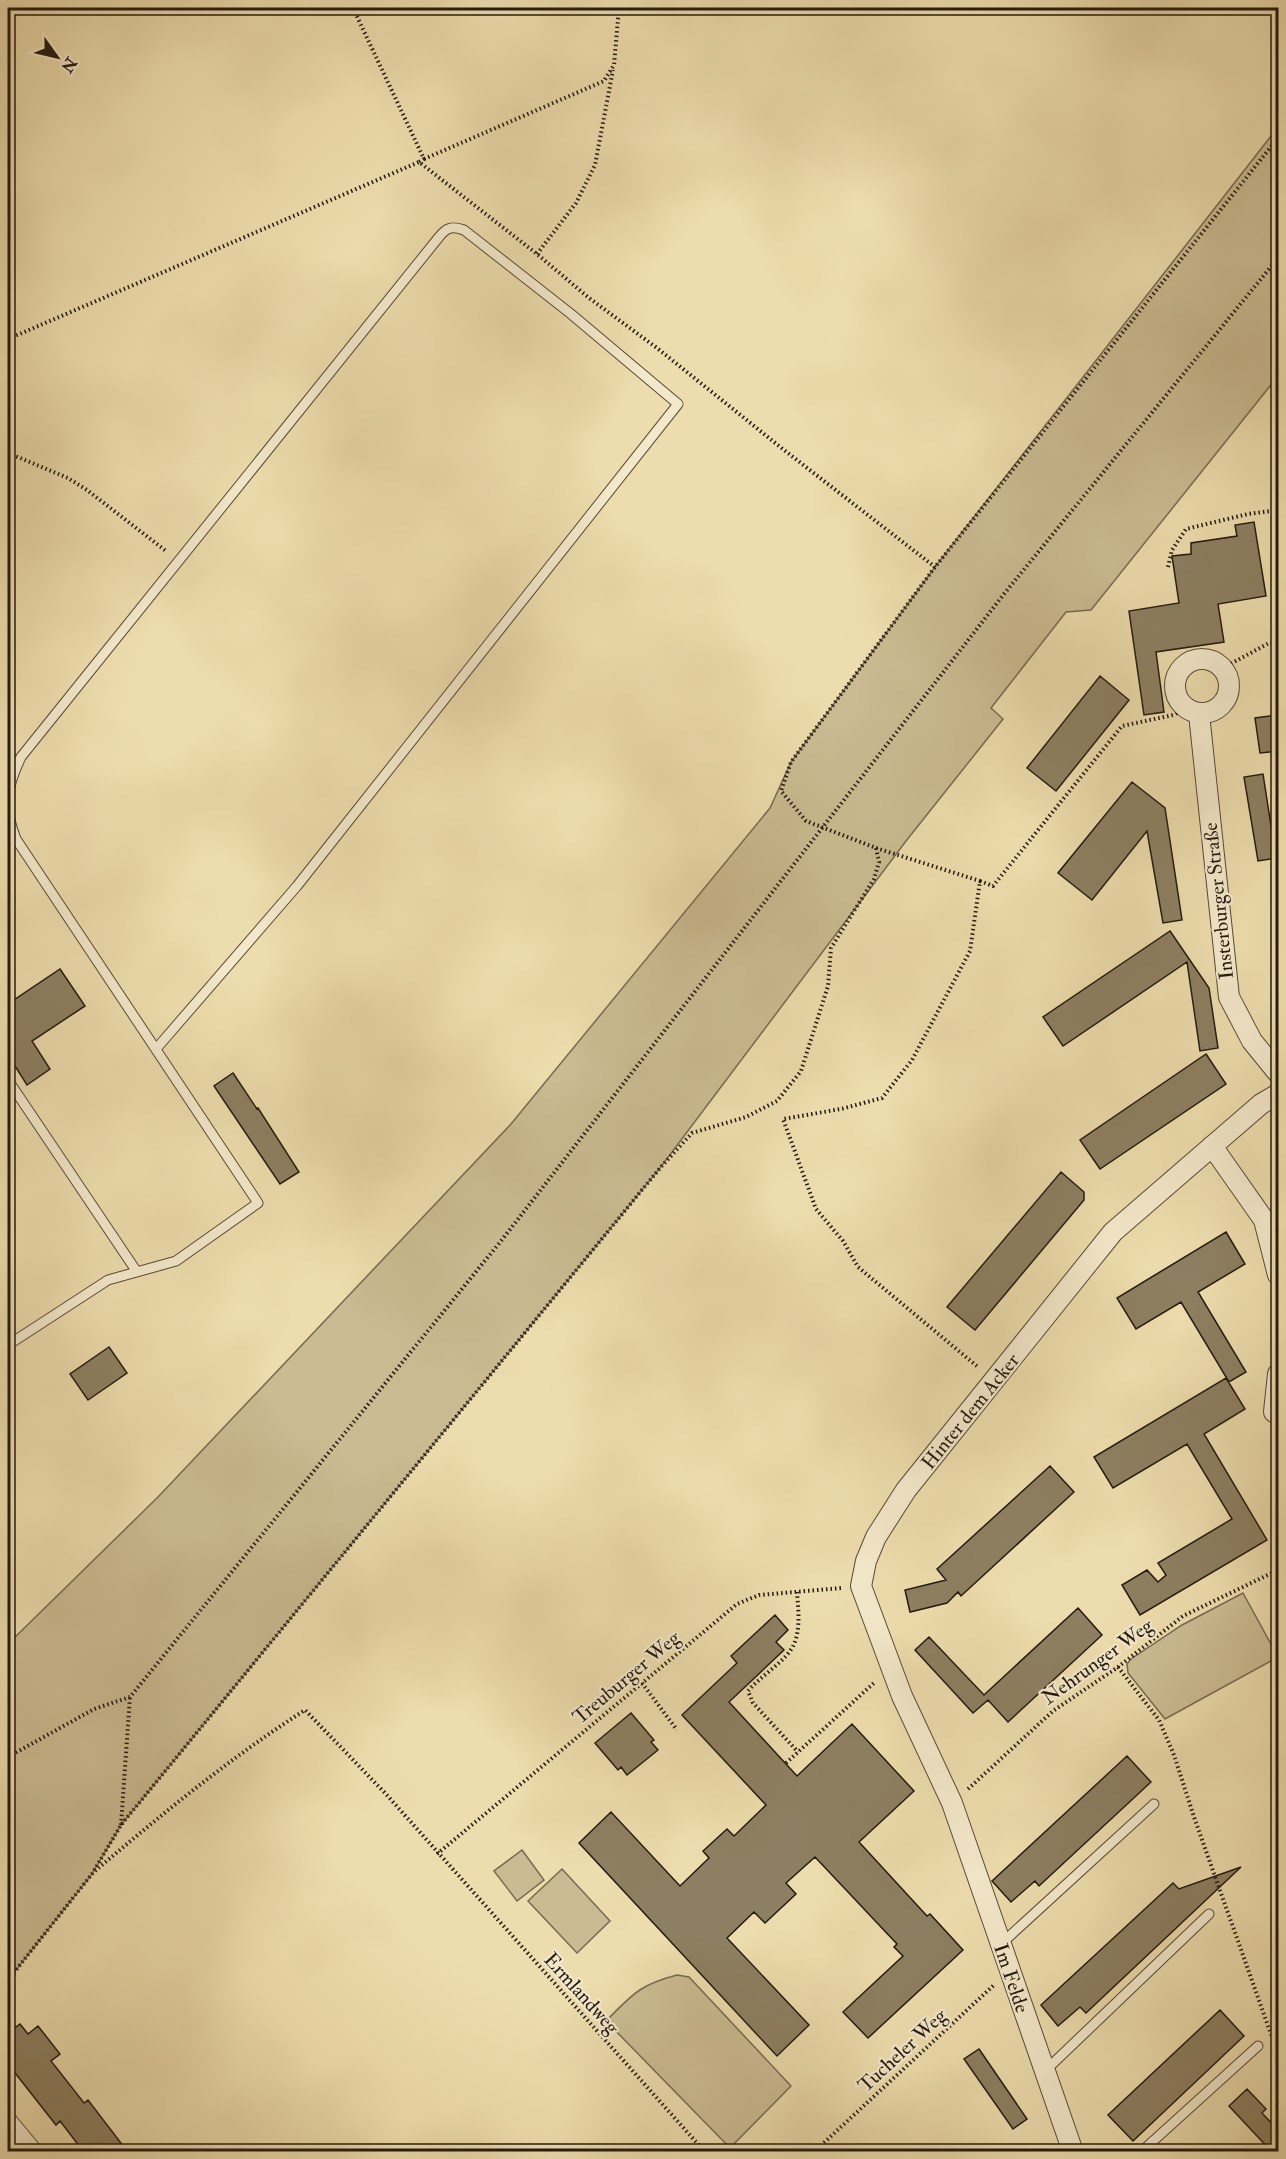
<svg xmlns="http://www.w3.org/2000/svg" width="1286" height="2159" viewBox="0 0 1286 2159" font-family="'IM FELL Double Pica',serif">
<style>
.green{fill:#cbbb92;stroke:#786a50;stroke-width:1.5}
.building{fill:#8d7f61;stroke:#251a0f;stroke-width:1.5}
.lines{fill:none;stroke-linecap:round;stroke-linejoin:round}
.lane-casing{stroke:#574a36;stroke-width:11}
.street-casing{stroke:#574a36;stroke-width:22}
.path{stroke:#251a0f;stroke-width:4;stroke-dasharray:1.5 3;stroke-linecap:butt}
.lane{stroke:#f3e8ca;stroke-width:9}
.street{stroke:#f3e8ca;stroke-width:20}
.labels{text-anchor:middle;stroke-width:4.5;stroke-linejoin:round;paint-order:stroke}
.street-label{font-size:20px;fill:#251a0f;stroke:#f3e8ca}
</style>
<rect width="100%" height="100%" fill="#eddcad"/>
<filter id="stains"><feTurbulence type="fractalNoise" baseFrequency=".00333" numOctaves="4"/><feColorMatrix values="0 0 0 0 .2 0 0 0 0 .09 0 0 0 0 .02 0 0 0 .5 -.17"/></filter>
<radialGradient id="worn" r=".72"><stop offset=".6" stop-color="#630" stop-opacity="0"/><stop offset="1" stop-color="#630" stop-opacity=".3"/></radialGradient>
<!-- green -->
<path class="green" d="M 1278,127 L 1278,376 L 1091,610 L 1066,612 L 991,708 L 1003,719 L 906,841 L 660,1168 L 121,1825 L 92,1874 L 8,1980 L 8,1644 L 158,1497 L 511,1124 L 770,808 L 791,762 L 935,567 Z
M 1243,1593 L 1278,1657 L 1165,1719 L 1128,1673 L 1127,1664 L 1131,1659 L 1182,1625 Z
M 522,1850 L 544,1880 L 517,1901 L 494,1871 Z
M 562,1869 L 610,1921 L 577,1953 L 528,1901 Z
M 677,1975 L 689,1977 L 791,2086 L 730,2148 L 606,2021 C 633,1994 639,1985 677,1975 Z"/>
<!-- building -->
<path class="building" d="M 1254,522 L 1266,596 L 1218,604 L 1224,642 L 1156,652 L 1164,712 L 1144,715 L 1129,611 L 1179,603 L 1172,556 L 1191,554 L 1191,543 L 1237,536 L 1235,525 Z
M 1100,676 L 1129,700 L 1056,791 L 1027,768 Z
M 1278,715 L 1278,751 L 1260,753 L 1255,718 Z
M 1263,774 L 1276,858 L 1258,861 L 1244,777 Z
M 1132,782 L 1165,808 L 1182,920 L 1163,923 L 1147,831 L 1092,900 L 1058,873 Z
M 1170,931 L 1209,988 L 1218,1048 L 1200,1051 L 1187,962 L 1063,1046 L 1043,1017 Z
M 60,969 L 85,1006 L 32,1041 L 50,1069 L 27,1085 L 8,1055 L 8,1004 Z
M 1206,1054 L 1226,1084 L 1100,1169 L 1080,1140 Z
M 233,1073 L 257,1109 L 258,1108 L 299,1172 L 280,1184 L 214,1086 Z
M 1061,1172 L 1084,1192 L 1084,1200 L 975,1330 L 947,1307 Z
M 1226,1232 L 1245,1264 L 1198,1292 L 1246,1372 L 1229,1382 L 1181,1302 L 1136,1329 L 1117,1298 Z
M 109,1347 L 127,1373 L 88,1400 L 70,1374 Z
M 1226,1378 L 1245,1409 L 1204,1434 L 1267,1540 L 1140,1615 L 1122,1585 L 1147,1570 L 1158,1582 L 1166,1575 L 1158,1563 L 1232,1519 L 1187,1444 L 1113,1488 L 1094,1457 Z
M 1050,1466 L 1074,1492 L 961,1596 L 958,1592 L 947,1603 L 910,1612 L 905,1590 L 946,1580 L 937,1569 Z
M 1078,1608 L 1102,1635 L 1008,1722 L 988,1700 L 973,1713 L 915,1650 L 929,1637 L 984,1695 Z
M 775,1615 L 788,1630 L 776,1642 L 784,1650 L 729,1702 L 797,1776 L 852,1724 L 914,1791 L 859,1842 L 927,1916 L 930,1914 L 963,1950 L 868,2038 L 843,2012 L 903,1956 L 894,1947 L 897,1944 L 815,1857 L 786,1883 L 796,1894 L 765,1923 L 754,1912 L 727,1938 L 809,2025 L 777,2056 L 579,1843 L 611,1812 L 680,1886 L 709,1858 L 703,1851 L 727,1829 L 734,1836 L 766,1805 L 682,1715 L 737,1663 L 731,1656 Z
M 631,1713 L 654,1740 L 651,1742 L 658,1750 L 627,1775 L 621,1767 L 618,1770 L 595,1743 Z
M 1127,1756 L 1151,1782 L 1039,1886 L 1035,1881 L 1011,1902 L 992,1881 Z
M 1241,1867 L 1086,2013 L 1080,2007 L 1058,2026 L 1041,2005 L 1173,1883 L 1179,1889 Z
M 1220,2010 L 1244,2036 L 1133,2141 L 1108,2115 Z
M 20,2024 L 28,2034 L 38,2026 L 60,2054 L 51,2061 L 84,2103 L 88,2100 L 127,2151 L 83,2151 L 60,2121 L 56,2125 L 8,2064 L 8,2033 Z
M 979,2049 L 1027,2119 L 1013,2129 L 964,2059 Z
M 1247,2089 L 1266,2109 L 1262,2113 L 1278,2130 L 1278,2151 L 1271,2151 L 1229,2106 Z"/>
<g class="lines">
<!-- lane casing -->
<g class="lane-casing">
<path id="lane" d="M 8,1080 L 137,1272
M 8,1345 L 108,1280 L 176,1261 L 258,1203 L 16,839 C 3,806 6,789 21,757 L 439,237 C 447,227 452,226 464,230 L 571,314 L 678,404 L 297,886 L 156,1049
M 1001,1944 L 1154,1804
M 1046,2070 L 1209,1914
M 1141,2152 L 1258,2046"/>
</g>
<!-- street casing -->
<g class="street-casing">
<path id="street" d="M1175 686a27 27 0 1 1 54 0a27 27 0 1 1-54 0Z
M 1199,714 L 1229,997 L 1252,1041 L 1278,1073
M 1212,1146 L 1264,1220 L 1278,1275
M 1274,1412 L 1278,1374
M 8,2123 L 32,2152
M 1073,2152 L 952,1803 L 902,1696 L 861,1586 L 866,1561 L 876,1537 L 906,1490 L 1113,1232 L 1261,1104 L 1278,1094"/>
</g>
<!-- path -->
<path class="path" d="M 353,8 L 424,159 L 419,162
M 424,159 L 604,81 L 614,65 L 619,8
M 537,254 L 576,203 L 595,165 L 613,70
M 8,339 L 419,162 L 537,254 L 589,298 L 657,348 L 784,450 L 935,567
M 8,453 L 68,478 L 87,490 L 166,551
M 1168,567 L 1172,550 L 1186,529 L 1248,514 L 1278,510
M 1223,668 L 1269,643 L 1278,642
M 876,848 L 980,881 L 970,951 L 912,1060 L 882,1098 L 841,1109 L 783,1119 L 816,1209 L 843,1241 L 858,1267 L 978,1367
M 980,881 L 993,886 L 1122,726 L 1173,715 L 1179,712
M 1277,1431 L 1278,1441
M 797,1592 C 798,1608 801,1628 794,1644 C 787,1661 760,1676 748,1691 L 753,1703 L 798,1752
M 1118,1667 L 1159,1720 L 1174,1755 L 1195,1820 L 1272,2037
M 642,1683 L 677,1730
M 8,1757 L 94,1709 L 130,1697 L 501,1241 L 1004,594 L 1278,258
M 786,1763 L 875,1682
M 968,1789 L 1053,1711 L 1118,1667 L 1183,1616 L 1278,1570
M 121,1825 L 130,1697
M 437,1854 L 737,1604 L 759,1595 L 842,1588
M 95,1871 C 162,1814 230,1758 305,1710 L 385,1793 L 705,2152
M 8,1980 L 92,1874 L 121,1825 L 660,1168 L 692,1133 L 746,1117 L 777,1101 L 801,1071 L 828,986 L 831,948 L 874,879 L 879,862 L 876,848 L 806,821 L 781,791 L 791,762 L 935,567 L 1278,138
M 1275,2044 L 1278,2054
M 814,2152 L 994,1985"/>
<!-- lane -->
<use href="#lane" class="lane"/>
<!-- street -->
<use href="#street" class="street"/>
</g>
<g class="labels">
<!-- street labels -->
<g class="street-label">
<text transform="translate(1218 901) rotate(-96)" y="7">Insterburger Straße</text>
<text transform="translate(970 1411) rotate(-51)" y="7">Hinter dem Acker</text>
<text transform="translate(1097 1661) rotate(-36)" y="7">Nehrunger Weg</text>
<text transform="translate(626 1677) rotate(-40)" y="7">Treuburger Weg</text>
<text transform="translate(1012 1978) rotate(71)" y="7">Im Felde</text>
<text transform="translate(582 1993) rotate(48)" y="7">Ermlandweg</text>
<text transform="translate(902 2050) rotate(-43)" y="7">Tucheler Weg</text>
</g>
</g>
<!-- margin -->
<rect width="1286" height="2159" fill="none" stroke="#eddcad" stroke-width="30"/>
<rect x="9" y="9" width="1268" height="2141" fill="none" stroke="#251a0f" stroke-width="3"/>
<rect x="15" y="15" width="1256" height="2129" fill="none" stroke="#251a0f" stroke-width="1.5"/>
<!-- north arrow -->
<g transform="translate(57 57) rotate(124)" stroke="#f3e8ca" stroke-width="4.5" paint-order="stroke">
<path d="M0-4.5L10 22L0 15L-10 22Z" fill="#251a0f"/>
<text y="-9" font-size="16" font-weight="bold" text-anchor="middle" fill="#251a0f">N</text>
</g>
<rect width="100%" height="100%" filter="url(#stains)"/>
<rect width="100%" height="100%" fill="url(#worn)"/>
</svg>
